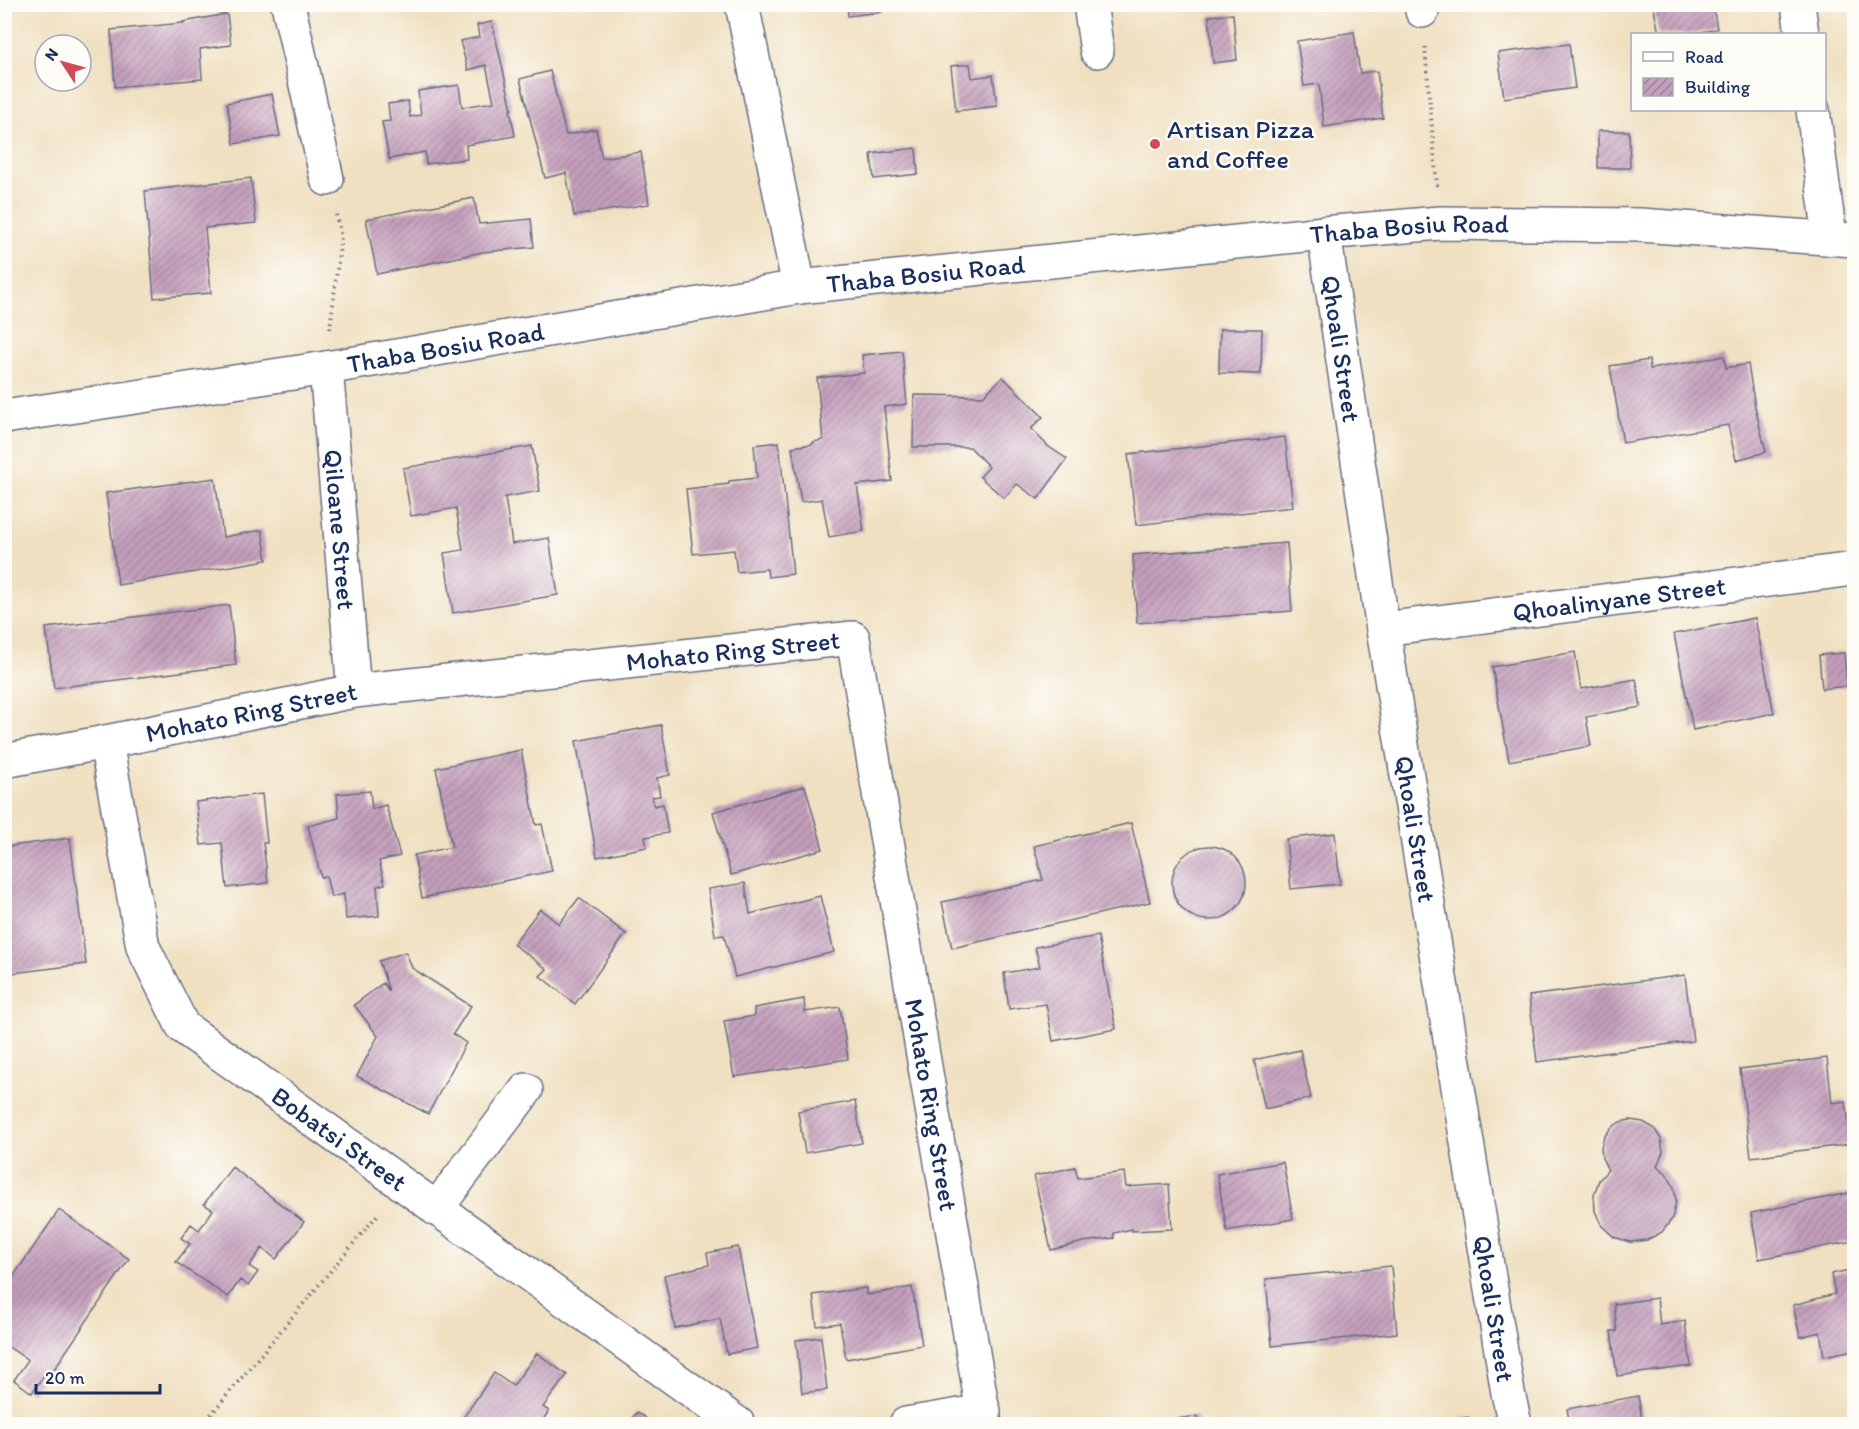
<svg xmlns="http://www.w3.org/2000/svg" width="1859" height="1429" viewBox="0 0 1859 1429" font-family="Itim,sans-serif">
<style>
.building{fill:url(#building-hatch)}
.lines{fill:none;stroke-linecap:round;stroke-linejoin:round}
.minor-casing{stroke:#666d81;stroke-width:36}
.path{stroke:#666d81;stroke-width:4;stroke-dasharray:1.5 4.5;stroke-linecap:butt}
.minor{stroke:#fff;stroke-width:33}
.poi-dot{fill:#d1495b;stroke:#fdfcf7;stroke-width:2}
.labels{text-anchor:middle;stroke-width:5;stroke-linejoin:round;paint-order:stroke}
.poi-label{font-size:26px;fill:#1b2f5e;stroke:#fdfcf7;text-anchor:start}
.street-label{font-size:26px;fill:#1b2f5e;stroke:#fdfcf7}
</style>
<defs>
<pattern id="building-hatch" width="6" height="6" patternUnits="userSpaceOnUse" patternTransform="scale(1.5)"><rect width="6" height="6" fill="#c49ebb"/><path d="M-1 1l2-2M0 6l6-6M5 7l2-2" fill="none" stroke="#9e819b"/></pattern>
</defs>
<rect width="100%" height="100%" fill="#fdfcf7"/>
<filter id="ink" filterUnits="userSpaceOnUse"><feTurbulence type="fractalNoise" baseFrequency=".0167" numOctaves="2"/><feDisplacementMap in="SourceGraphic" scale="12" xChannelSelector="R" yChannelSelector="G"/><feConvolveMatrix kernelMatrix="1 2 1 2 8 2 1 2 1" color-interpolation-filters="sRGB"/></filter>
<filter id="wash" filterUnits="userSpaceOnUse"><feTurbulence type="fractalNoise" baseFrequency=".008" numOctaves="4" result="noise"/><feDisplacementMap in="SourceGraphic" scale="24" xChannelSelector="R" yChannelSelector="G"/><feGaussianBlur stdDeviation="1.35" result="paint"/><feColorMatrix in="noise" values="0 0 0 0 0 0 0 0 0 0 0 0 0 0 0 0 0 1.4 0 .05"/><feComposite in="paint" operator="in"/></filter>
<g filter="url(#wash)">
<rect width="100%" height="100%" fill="#f0e0c1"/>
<g id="blocks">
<!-- building -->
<path class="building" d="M 847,4 L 880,4 L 881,12 L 848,16 Z
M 1653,4 L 1688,4 L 1689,11 L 1713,6 L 1717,29 L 1691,34 L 1659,34 Z
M 227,14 L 231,45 L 200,49 L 202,79 L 115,87 L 111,30 L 184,23 L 183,22 Z
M 1233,14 L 1237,60 L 1213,63 L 1209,16 Z
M 492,22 L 512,109 L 510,109 L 515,136 L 466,145 L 467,159 L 426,164 L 425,152 L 389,159 L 382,122 L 390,121 L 388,104 L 408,101 L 410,117 L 421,115 L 418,91 L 459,85 L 462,107 L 494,102 L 486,65 L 468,70 L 460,41 L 479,37 L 477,25 Z
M 1354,32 L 1360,73 L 1377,71 L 1383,118 L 1324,127 L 1319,84 L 1304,86 L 1297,41 Z
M 1569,44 L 1575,88 L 1504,98 L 1498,53 Z
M 970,64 L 972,78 L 993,75 L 997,106 L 956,111 L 951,66 Z
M 550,71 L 566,135 L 596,129 L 602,158 L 641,152 L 649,204 L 574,216 L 566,173 L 545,178 L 520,79 Z
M 272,94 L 280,136 L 234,144 L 227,103 Z
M 1598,131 L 1629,131 L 1630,168 L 1598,168 Z
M 916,148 L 918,174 L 874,179 L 871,154 Z
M 251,178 L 256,223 L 205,228 L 211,293 L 154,298 L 145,191 Z
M 474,198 L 479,224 L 531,219 L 534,247 L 483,252 L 377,274 L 366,219 Z
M 1220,329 L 1262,329 L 1261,374 L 1219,373 Z
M 902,351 L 907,404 L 884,407 L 892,481 L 857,485 L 864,531 L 829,537 L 822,499 L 801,502 L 792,447 L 813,444 L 813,442 L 823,440 L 817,378 L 864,373 L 862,355 Z
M 1724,356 L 1726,368 L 1748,364 L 1755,407 L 1766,452 L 1736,460 L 1728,425 L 1623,443 L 1610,366 L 1649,360 L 1650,369 Z
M 1003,377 L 1043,417 L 1031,429 L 1049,447 L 1067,459 L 1038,499 L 1017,484 L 1004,498 L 980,477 L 989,467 L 970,447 L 913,447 L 914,395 L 983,396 Z
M 1285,437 L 1293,507 L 1136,525 L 1128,454 Z
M 779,442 L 793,574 L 768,577 L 767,569 L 737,572 L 734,550 L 693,554 L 686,489 L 729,484 L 729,481 L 757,478 L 754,445 Z
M 532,446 L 540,491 L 505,497 L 512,544 L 549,538 L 558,595 L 453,613 L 444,553 L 463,550 L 456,508 L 411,516 L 403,468 Z
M 215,478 L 223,537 L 262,530 L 267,560 L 118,585 L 106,493 Z
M 1287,543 L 1292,611 L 1137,623 L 1133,555 Z
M 229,605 L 236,665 L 54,688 L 46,628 Z
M 1755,618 L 1774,713 L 1693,730 L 1674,634 Z
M 1575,652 L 1581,689 L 1636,679 L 1641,707 L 1586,717 L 1591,746 L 1509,761 L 1492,667 Z
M 1844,653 L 1847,686 L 1822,689 L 1819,655 Z
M 661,725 L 670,775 L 657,778 L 660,796 L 652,797 L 654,806 L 663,804 L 668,833 L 645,837 L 647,847 L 597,857 L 576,741 Z
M 521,750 L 536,825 L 542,824 L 552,871 L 422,898 L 414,855 L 452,847 L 436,768 Z
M 805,786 L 823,849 L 731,875 L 713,812 Z
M 370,791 L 372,809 L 386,805 L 400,856 L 379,861 L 385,884 L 377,886 L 379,916 L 346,919 L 344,894 L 331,897 L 326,876 L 321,877 L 308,826 L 339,818 L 337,794 Z
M 262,794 L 267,843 L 263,843 L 268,883 L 227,888 L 222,843 L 201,845 L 196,802 Z
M 1131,823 L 1150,902 L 952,948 L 942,902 L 1043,880 L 1034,846 Z
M 1335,833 L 1340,884 L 1291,889 L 1286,839 Z
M 70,838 L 86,964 L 4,974 L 4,847 Z
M1172 883a37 37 0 1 1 74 0a37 37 0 1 1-74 0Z
M 745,883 L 750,914 L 820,896 L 834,952 L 735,977 L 724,935 L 715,936 L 708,889 Z
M 579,898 L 626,934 L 575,1004 L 540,976 L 547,969 L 513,944 L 540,909 L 559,924 Z
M 1098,936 L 1116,1029 L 1053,1041 L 1046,1004 L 1009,1009 L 1004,973 L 1040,967 L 1035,947 Z
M 406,952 L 412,968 L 471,1006 L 453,1034 L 466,1043 L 428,1114 L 357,1076 L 378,1036 L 354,1005 L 383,983 L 389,991 L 379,961 Z
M 1685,975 L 1693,1041 L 1537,1062 L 1529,996 Z
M 804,999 L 805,1012 L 840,1007 L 848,1059 L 734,1077 L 724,1021 L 754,1016 L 754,1008 Z
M 1300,1050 L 1311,1098 L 1265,1109 L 1254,1060 Z
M 1827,1058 L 1832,1103 L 1846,1101 L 1851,1144 L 1751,1157 L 1740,1069 Z
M 855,1101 L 862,1143 L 805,1153 L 798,1111 Z
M 1630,1120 L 1643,1122 L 1654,1128 L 1661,1139 L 1663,1152 L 1657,1166 L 1666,1173 L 1674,1187 L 1676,1202 L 1672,1219 L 1662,1232 L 1647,1240 L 1630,1242 L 1614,1237 L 1602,1226 L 1595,1211 L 1594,1195 L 1599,1180 L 1608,1170 L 1602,1158 L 1601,1147 L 1604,1137 L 1611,1128 L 1620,1122 Z
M 1283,1162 L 1293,1219 L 1227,1231 L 1217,1174 Z
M 232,1167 L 304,1222 L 276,1259 L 262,1248 L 249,1266 L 258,1272 L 248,1286 L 240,1280 L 228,1297 L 176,1262 L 190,1244 L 181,1238 L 191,1224 L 199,1230 L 213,1210 L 204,1204 Z
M 1075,1167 L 1078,1178 L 1124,1172 L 1126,1187 L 1169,1184 L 1172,1229 L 1132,1231 L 1132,1229 L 1114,1233 L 1114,1238 L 1083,1242 L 1051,1250 L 1034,1176 Z
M 1854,1192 L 1854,1241 L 1759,1259 L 1751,1213 Z
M 59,1210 L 129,1259 L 50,1375 L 46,1372 L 32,1393 L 14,1380 L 28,1360 L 4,1344 L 4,1290 Z
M 738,1247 L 757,1348 L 727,1354 L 720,1319 L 675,1328 L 664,1275 L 709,1265 L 707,1253 Z
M 1391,1266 L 1397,1333 L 1272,1346 L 1266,1279 Z
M 1854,1269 L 1854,1350 L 1824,1356 L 1820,1332 L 1800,1337 L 1793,1305 L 1835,1294 L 1831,1274 Z
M 912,1287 L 922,1345 L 846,1359 L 840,1323 L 817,1326 L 813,1295 L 866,1288 L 866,1295 Z
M 1657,1298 L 1660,1325 L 1685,1321 L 1691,1366 L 1617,1376 L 1611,1331 L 1617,1331 L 1614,1304 Z
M 821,1337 L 827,1390 L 802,1393 L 796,1340 Z
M 537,1353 L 567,1375 L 543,1407 L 549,1411 L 540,1424 L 459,1424 L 494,1373 L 513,1386 Z
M 1638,1396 L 1643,1424 L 1570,1424 L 1567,1409 Z
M 637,1412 L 654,1424 L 628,1424 Z
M 1197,1416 L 1198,1424 L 1144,1424 L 1161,1421 Z
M 1468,1417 L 1470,1424 L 1440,1424 Z"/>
</g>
</g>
<g filter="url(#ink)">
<use href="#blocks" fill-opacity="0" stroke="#666d81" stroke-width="1.5"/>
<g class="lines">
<!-- minor casing -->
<g class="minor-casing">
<g id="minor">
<path d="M 288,4 L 327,179"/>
<path d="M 742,4 L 799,287"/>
<path d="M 1090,4 L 1097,51"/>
<path d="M 1421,4 L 1422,11"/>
<path d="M 1798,4 L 1802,34"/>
<path d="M 1813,110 L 1830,238"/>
<path id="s1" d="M 1324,233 L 1383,629 L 1508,1393 L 1515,1424"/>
<path id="s2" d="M 326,368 L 354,691"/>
<path id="s3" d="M 4,417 L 326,368 L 799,287 L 1324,233 L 1440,223 L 1640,225 L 1854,240"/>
<path id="s4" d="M 1383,629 L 1854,569"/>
<path id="s5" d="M 106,742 L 143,947 L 183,1027 L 738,1424"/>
<path id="s6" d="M 4,761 L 106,742 L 354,691 L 853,638 L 985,1424"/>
<path d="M 436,1209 L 526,1090"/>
<path d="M 906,1424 L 984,1411"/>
</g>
</g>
<!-- path -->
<path class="path" d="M 1425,47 L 1437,186
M 330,329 L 341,237 L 336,214
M 203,1424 L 379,1213"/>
<!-- minor -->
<use href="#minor" class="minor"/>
</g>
</g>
<!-- markers -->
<circle class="poi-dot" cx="1155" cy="144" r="6"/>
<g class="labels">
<!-- poi labels -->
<g class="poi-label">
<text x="1167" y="138">Artisan Pizza<tspan x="1167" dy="30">and Coffee</tspan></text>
</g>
<!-- street labels -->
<g class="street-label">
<text dy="9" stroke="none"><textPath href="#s3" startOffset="1419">Thaba Bosiu Road</textPath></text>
<text dy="9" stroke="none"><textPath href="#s3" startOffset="933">Thaba Bosiu Road</textPath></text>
<text dy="9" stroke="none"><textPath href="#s3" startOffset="447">Thaba Bosiu Road</textPath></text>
<text dy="9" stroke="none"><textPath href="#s1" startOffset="117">Qhoali Street</textPath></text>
<text dy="9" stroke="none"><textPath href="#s2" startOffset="162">Qiloane Street</textPath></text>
<text dy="9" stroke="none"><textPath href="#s4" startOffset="238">Qhoalinyane Street</textPath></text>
<text dy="9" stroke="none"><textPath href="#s6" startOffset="738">Mohato Ring Street</textPath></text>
<text dy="9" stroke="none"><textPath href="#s6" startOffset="252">Mohato Ring Street</textPath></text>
<text dy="9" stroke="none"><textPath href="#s1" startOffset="603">Qhoali Street</textPath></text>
<text dy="9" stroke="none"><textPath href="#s6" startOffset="1332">Mohato Ring Street</textPath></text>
<text dy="9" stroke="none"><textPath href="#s5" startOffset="490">Bobatsi Street</textPath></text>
<text dy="9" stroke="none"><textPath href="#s1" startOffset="1089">Qhoali Street</textPath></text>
</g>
</g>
<!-- margin -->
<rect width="1859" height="1429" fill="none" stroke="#fdfcf7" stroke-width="24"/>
<!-- legend -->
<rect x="1631" y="33" width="195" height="78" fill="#fdfcf7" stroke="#a3aaba" stroke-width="1.5"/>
<rect x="1643" y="52" width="30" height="9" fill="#ffffff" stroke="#a3aaba" stroke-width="1.5"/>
<text x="1685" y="63" font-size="18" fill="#1b2f5e">Road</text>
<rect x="1643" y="78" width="30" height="18" fill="url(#building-hatch)" stroke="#a3aaba" stroke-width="1.5"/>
<text x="1685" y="93" font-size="18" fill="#1b2f5e">Building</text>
<!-- north arrow -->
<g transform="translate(63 63) rotate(306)"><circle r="28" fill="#fdfcf7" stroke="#a3aaba" stroke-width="1.5"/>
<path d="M0-4.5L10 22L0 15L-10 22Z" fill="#d1495b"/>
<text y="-9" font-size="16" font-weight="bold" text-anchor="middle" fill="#1b2f5e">N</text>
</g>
<!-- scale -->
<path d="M36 1384v9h124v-9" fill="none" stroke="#1b2f5e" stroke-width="3"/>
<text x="45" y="1384" font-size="18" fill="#1b2f5e" stroke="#fdfcf7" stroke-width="4.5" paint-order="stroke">20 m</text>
</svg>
